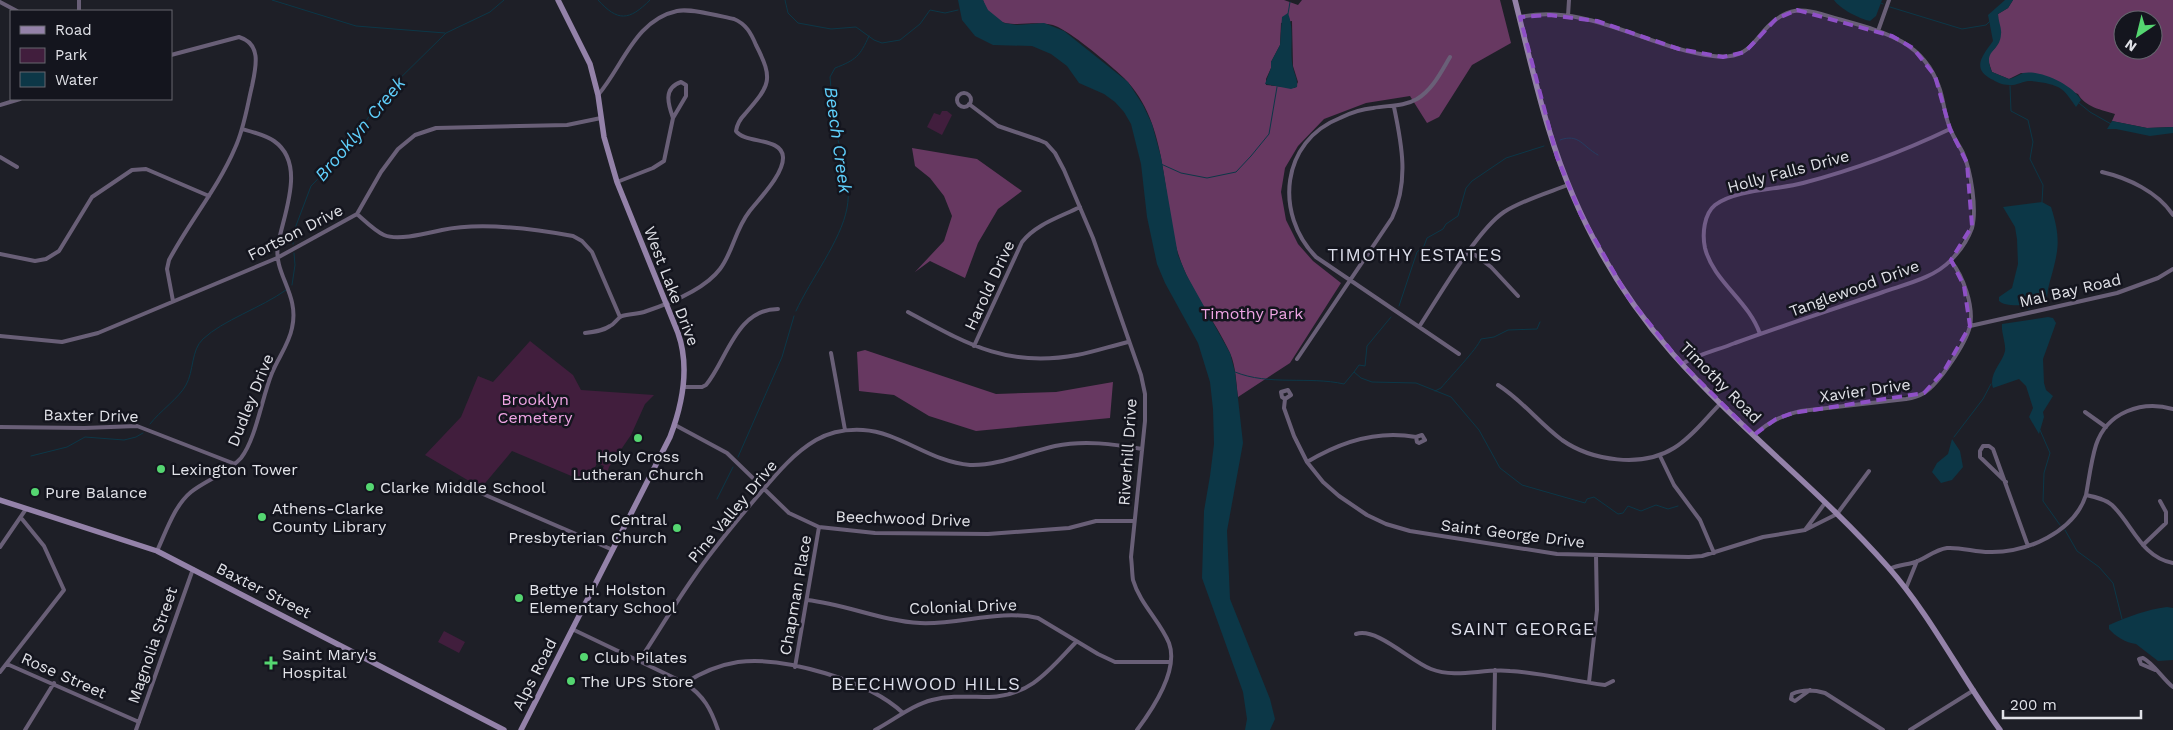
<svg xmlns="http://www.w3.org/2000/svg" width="2173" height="730" viewBox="0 0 2173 730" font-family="'Work Sans',sans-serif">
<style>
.green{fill:#411e3d}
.forest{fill:#673861;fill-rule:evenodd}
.water{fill:#0c3747}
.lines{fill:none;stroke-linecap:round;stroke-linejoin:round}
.stream{stroke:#0c3747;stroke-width:1}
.street{stroke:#695f77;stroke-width:4}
.secondary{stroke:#9482a9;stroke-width:5.5}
.marked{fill:#8f50c7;fill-opacity:0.2;stroke:#8f50c7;stroke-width:4;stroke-dasharray:10 6;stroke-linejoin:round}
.poi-dot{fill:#55d671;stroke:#14151e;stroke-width:2}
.labels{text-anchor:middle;stroke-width:5;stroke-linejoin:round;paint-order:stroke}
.street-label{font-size:16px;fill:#e1e2e8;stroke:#14151e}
.park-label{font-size:16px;fill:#eea4e3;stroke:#14151e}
.poi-label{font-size:16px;fill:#e1e2e8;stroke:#14151e;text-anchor:start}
.water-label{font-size:18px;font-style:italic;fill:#5fcffb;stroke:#14151e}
.neighbourhood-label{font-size:18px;letter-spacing:1px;fill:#dddfeb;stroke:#14151e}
</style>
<rect width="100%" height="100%" fill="#1e1f27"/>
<!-- green -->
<path class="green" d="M 942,111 L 947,111 L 952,115 L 942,135 L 927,127 L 934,113 L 940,115 Z
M 530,341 L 573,375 L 581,390 L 654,395 L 645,404 L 631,435 L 609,467 L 607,473 L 602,470 L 604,466 L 597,463 L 588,483 L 512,451 L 481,488 L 425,455 L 461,417 L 478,376 L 493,382 Z
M 444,631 L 465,642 L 459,653 L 438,642 Z"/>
<!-- forest -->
<path class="forest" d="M 983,0 L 1284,0 L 1298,5 L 1302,0 L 1500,0 L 1511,43 L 1472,65 L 1439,117 L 1427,123 L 1410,96 L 1366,103 L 1324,119 L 1298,146 L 1285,168 L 1281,192 L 1286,220 L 1298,244 L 1313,261 L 1341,283 L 1290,363 L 1238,397 C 1236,383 1236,366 1230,353 C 1215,320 1190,291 1179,256 C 1161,198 1170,124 1124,78 C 1108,63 1076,36 1058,27 C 1031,15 996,40 983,0 ZM 1292,21 L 1293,66 L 1298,82 L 1295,88 L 1266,85 L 1266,79 L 1271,68 L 1271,62 L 1280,45 L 1281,23 Z
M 2013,0 L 2173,0 L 2173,127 L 2147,128 L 2112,121 L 2115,114 C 2102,110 2085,107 2078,94 L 2030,74 L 2021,73 L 2009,79 L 1992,72 L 1988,60 L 1989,54 C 2005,41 1998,30 1998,14 L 2008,8 ZM 2123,20 L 2153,20 L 2153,50 L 2123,50 Z
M 912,148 L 977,159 L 1022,191 L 998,209 L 978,243 L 965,278 L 930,261 L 915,272 L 944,241 L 952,216 L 944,196 L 930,178 L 915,166 Z
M 865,350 L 996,394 L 1056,392 L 1113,382 L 1110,418 L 976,431 L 929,416 L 894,395 L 859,391 L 857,352 Z"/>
<!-- water -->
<path class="water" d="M 958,0 L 983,0 L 988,10 L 1004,23 L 1017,25 L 1044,23 L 1064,31 L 1128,82 L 1143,105 L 1152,124 L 1161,157 L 1178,255 L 1186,274 L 1230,353 L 1235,372 L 1243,443 L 1227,531 L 1230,599 L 1270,699 L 1275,719 L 1270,730 L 1245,730 L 1247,719 L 1243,692 L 1202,578 L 1204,511 L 1210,476 L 1214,444 L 1213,409 L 1210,382 L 1198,343 L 1165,283 L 1157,264 L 1147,217 L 1141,164 L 1131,124 L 1124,112 L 1115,102 L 1104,94 L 1079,83 L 1067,66 L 1051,54 L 1032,46 L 993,45 L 975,36 L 962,20 Z
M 1834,0 L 1882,0 L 1876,16 L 1870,21 C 1860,19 1840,9 1834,0 Z
M 2005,0 L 2013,0 L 2008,8 L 1998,14 C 1998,21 2002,28 2001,34 C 2000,53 1982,49 1992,72 L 2009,79 C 2014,78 2018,75 2023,73 C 2039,69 2073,85 2081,100 L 2076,107 C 2071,100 2066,91 2058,87 C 2050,83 2036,81 2028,81 C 2021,82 2015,86 2009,85 C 2002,85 1997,82 1991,79 C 1971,68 1983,55 1993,41 L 1988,15 Z
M 1288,13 C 1295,31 1289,50 1293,68 C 1295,75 1298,81 1297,87 L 1291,89 L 1265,84 L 1271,68 L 1271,62 L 1280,45 L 1282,17 Z
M 2112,121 L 2147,128 L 2173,127 L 2173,133 L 2150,136 L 2116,129 L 2107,129 Z
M 2042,202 L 2051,207 C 2062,241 2058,252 2049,285 C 2047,291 2048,296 2046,301 C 2036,304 2007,309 1999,301 L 1999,297 L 2012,288 L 2018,264 L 2017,239 L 2015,227 L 2003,207 Z
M 2048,317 L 2053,318 L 2056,323 L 2043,359 L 2044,383 L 2046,390 L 2053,396 L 2043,412 L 2044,417 L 2039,434 L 2029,417 L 2033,408 L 2026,386 L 2019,379 L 1993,388 C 1988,374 2003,362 2005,351 C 2006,343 2001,332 2002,324 Z
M 1952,439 L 1960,451 L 1963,467 L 1952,480 L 1941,483 L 1932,472 L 1937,463 L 1948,454 Z
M 2167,607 L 2173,608 L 2173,660 L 2158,661 L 2136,644 C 2126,643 2115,636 2109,629 L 2109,625 C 2130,616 2145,610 2167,607 Z"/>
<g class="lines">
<!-- stream -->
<path class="stream" d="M 272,0 L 356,26 L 445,33
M 598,0 C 618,22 629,21 650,0
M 785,0 L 788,13 L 798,23 L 831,29 L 856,27 L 874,40 L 882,43 L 900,40 L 920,24 L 930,10 L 945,13 L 958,10
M 1881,3 L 1883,4
M 1890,7 L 1962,29 L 1986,25 L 1991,20
M 1288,14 L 1290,2
M 2010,86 L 2011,111 L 2028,120 L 2033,142 L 2030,159 L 2043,185 L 2042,202
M 2079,103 L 2090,112 L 2111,124
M 1560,140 C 1579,133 1582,146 1598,155
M 1161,164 L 1181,173 L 1207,178 L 1236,172 L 1251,156 L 1269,134 L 1277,87
M 293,244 L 294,231 L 311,186 L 349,147 L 383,95 L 446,33 L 490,12 L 504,0
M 292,285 L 295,265 L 294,253
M 1399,306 L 1417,252 L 1424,246 L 1427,238 L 1443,229 L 1446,224 L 1458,216 L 1466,188 L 1472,181 L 1506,158 L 1544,146
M 2029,309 L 2029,303
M 796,311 C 810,280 841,241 847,208 C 853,178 836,140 831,111 C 829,99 832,88 830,77 L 835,68 C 856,60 860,56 869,36
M 1235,372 C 1269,386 1309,376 1344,384 L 1354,372 L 1361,378 L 1372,382 L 1416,383 L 1451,397 L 1479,430 L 1500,468 L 1522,485 L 1585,503 L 1587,499 L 1594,497 L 1618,514 L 1623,513 L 1628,506 L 1641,511 L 1656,505 L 1668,509 L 1678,506
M 1354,372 L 1359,365 L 1365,366 L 1367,346 L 1391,317
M 1435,391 L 1441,388 C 1450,377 1477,349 1481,339 L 1494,337 L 1508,330 L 1537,329 L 1540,322
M 150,424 C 160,411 179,398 186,385 C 194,371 191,350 203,339 C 223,320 261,308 286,290
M 2040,430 L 2050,453 L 2044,473 L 2043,501 L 2060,525
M 1954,437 L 1983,399 L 1991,384
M 31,456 L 67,447 L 85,437 L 124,440 L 136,437 L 143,433
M 738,457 L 782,357 L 794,316
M 717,499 L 733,467
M 2065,530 L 2077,551 L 2099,567 L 2113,583 L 2122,619"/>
<!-- street -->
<path class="street" d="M 0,2 L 17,11
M 79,11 L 79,0
M 1568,16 L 1569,0
M 1520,17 C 1589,3 1647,48 1713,56 C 1757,61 1753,31 1783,15 C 1800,5 1820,14 1838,19 C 1881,31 1923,40 1939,87 C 1944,100 1944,115 1950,128 C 1953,137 1959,145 1963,153 C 1971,171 1977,209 1972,228 C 1968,239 1960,251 1951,260 C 1934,278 1906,284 1883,292 C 1834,309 1784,325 1735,343 C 1718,350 1698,354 1682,364
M 1878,31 L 1889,0
M 171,55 L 239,37 C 262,44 256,67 252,86 C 247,107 244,129 235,148 C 218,188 189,222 169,260 L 167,269 L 173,301
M 1450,57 C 1441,72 1433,89 1417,99 C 1403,107 1388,105 1373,108 C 1362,109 1350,113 1340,118 C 1281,141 1274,214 1316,257 L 1459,354
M957 100a7 7 0 1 1 14 0a7 7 0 1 1-14 0Z
M 969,104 L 998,126 L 1039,140 L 1046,143 L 1055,153 L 1064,170 L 1093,238 L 1141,375 L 1145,394 L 1145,421 L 1131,557 C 1132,565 1132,573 1133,580 C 1140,604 1160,621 1169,643 C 1179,670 1152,710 1137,730
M 0,105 L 20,99
M 0,157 L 17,167
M 2102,172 C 2128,178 2158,192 2173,215
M 617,182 L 653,168 L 664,161 L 673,118 L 686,96 L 686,85 L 681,82 C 663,88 668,104 673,118
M 357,214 C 365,221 375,231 384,235 C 398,241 428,233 442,230 C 479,222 535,229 573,236 L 582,241 L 592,252 L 620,317
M 1470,251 L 1491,267 L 1518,296
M 0,254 L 35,261 L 46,259 L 59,251 L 92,197 L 132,170 L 146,169 L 209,196
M 908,312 C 967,344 1007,368 1077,355 C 1094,352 1111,346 1128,342
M 1970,326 L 2117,293 L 2158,278 L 2173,269
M 1419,327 C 1438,298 1477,230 1504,212 C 1523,200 1547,193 1568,185
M 585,333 C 594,332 603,331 610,326 C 615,324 617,318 622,316 C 629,314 637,314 644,312 C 668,304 705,289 720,269 C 733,252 735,230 749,212 C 759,199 784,174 783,157 C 782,137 745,144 736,131 C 737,124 740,119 745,114 C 770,85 774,80 756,45 C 751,33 746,24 734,19 C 719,16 691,8 677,11 C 635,20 623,66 598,95
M 1760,334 C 1749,301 1713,281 1705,248 C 1702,234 1704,214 1715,205 C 1736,189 1778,190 1803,183 C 1853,170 1904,151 1950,129
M 0,336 L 62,342 L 98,333 L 277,258 L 357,214 L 381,172 L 398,149 L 415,135 L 436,128 L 567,125 L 601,118
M 974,346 L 1022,242 C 1036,224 1060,217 1080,207
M 831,353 L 845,430
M 1297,359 L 1392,218 C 1409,182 1402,145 1394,107
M 1498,385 C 1522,400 1539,423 1562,440 C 1592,461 1642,468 1674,448 C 1692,437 1706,418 1721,403
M 683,387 L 702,387 L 706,385 C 727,360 736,309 778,309
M 1285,399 L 1282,397 L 1281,392 L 1288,390 L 1291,395 L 1285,399 L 1284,408 L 1294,436 L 1307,462 L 1323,482 L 1339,496 L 1367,515 L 1386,524 L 1410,531 L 1557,554 L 1689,557 L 1702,556 L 1763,537 L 1805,530 L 1837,514 L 1869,471
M 2173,409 C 2142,400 2107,412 2096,445 C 2091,461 2089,479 2086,495 C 2095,497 2105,499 2112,505 C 2133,525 2141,557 2173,563
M 2085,412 L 2106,427
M 675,425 L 727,453 L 789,513 L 819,527 L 875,533 L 988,534 L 1069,528 L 1096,521 L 1134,521
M 0,427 L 84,428 L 137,426 L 235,464
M 1754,435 C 1769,422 1782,415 1801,411 L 1906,399 C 1912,398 1919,396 1924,393 C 1939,384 1966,343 1970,326 C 1974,306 1963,276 1951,261
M 1660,456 L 1674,485 L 1700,520 L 1714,553
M 1307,462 C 1340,442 1378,430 1416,437 L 1417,442 L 1419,443 L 1425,440 L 1422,435 L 1416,437
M 2006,482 L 1980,457 L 1980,451 L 1983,446 L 1989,446 L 1993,449 L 2028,546
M 483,494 L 613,550
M 1805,530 L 1825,503
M 2143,545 L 2166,523 L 2166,512 L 2160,501
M 0,547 L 26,509
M 157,551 C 166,532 174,506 191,492 C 206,480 228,473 241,458 C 256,439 262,397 272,373 C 278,358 289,344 292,328 C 300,294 273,274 278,245 C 283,215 307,164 274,141 C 265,135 253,132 242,129
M 1890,569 C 1897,565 1904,565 1912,563 C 1925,560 1933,550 1947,548 C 1961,547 1975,552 1989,552 C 2027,553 2074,532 2086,495
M 1906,588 L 1917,561
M 807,600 C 845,604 882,621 920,623 C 959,625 999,609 1038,618 L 1098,654 L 1115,662 L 1170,662
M 572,629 L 685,683 C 704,696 711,709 718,730
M 1356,634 C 1377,627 1410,661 1431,669 C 1457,679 1483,668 1510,671 C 1542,673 1573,681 1605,685 L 1613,681
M 639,661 C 657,634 674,605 693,578 C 712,550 734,524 756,498 C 774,477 792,454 816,440 C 830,432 846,429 863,430 C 900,432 930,462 970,465 C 998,466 1028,452 1055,446 C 1084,440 1114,444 1142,449
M 7,664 L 139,722
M 795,667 L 819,527
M 2155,670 L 2141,664 L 2139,659 L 2143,658 C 2153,663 2163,679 2173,687
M 0,672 L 64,590 L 44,546 L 22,519
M 1589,682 L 1597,610 L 1596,555
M 685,683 C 702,672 719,665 738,662 C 785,656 869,681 903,713
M 1810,690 L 1795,701 L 1791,699 L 1792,694 C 1803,689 1814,690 1825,693 L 1883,730
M 25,730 L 54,683
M 136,730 L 193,569
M 875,730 C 894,720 912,705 932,700 C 951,695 970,697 989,697 C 1031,696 1050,669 1076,642
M 1494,730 L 1495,670
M 1910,730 L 1974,690"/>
<!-- secondary -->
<path class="secondary" d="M 1515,0 C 1526,44 1536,88 1549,130 C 1574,212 1615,288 1672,353 C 1739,429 1821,491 1888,567 C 1932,617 1961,677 2000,730
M 0,500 L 157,551 L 504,730
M 521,730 L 670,437 C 683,403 690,367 678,333 L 617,182 L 604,137 L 598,95 L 590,64 L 558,0"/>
</g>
<!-- marked area -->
<path class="marked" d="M 1797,10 L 1892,36 L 1913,48 L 1935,76 L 1950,129 L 1967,163 L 1972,226 L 1951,260 L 1964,286 L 1970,326 L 1944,371 L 1924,393 L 1793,413 L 1776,419 L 1754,435 L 1682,364 L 1628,297 L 1581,215 L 1557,157 L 1520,17 L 1550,15 L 1597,21 L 1679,49 L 1723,57 L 1745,52 L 1776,19 Z"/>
<!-- markers -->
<g class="poi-dot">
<circle cx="638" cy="438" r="5"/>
<circle cx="161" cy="469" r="5"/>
<circle cx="370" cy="487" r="5"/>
<circle cx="35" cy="492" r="5"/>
<circle cx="262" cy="517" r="5"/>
<circle cx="677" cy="528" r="5"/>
<circle cx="519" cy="598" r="5"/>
<circle cx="584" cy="657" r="5"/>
<path d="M268.5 655.5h5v5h5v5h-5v5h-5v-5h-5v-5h5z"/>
<circle cx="571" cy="681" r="5"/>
</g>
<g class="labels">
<!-- street labels -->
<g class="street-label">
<text transform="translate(1788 171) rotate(-15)" y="6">Holly Falls Drive</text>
<text transform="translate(295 232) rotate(-27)" y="6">Fortson Drive</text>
<text transform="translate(989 285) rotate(-65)" y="6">Harold Drive</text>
<text transform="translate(672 286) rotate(69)" y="6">West Lake Drive</text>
<text transform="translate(1854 288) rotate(-20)" y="6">Tanglewood Drive</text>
<text transform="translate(2070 290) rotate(-13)" y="6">Mal Bay Road</text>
<text transform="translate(1721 382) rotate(45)" y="6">Timothy Road</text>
<text transform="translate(1865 390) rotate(-8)" y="6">Xavier Drive</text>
<text transform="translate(250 400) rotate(-68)" y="6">Dudley Drive</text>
<text transform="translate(91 415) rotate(1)" y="6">Baxter Drive</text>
<text transform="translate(1127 452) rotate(-86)" y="6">Riverhill Drive</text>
<text transform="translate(732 511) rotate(-50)" y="6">Pine Valley Drive</text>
<text transform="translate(903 518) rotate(2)" y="6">Beechwood Drive</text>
<text transform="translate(1513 533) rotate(7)" y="6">Saint George Drive</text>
<text transform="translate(264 590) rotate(27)" y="6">Baxter Street</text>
<text transform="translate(795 595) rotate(-80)" y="6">Chapman Place</text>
<text transform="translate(963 606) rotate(-2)" y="6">Colonial Drive</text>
<text transform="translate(152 645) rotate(-71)" y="6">Magnolia Street</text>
<text transform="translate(534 674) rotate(-63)" y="6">Alps Road</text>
<text transform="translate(64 675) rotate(24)" y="6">Rose Street</text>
</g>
<!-- park labels -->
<g class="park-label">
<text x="1252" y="319">Timothy Park</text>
<text x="535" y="405">Brooklyn<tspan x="535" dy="18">Cemetery</tspan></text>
</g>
<!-- poi labels -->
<g class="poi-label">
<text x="638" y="462" text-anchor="middle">Holy Cross<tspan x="638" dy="18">Lutheran Church</tspan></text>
<text x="171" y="475">Lexington Tower</text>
<text x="380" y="493">Clarke Middle School</text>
<text x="45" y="498">Pure Balance</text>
<text x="272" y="514">Athens-Clarke<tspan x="272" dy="18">County Library</tspan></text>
<text x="667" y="525" text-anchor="end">Central<tspan x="667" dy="18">Presbyterian Church</tspan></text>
<text x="529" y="595">Bettye H. Holston<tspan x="529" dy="18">Elementary School</tspan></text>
<text x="282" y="660">Saint Mary's<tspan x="282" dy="18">Hospital</tspan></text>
<text x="594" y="663">Club Pilates</text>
<text x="581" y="687">The UPS Store</text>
</g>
<!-- water labels -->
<g class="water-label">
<text transform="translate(360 129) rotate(-50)" y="6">Brooklyn Creek</text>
<text transform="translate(838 140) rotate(82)" y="6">Beech Creek</text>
</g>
<!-- neighbourhood labels -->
<g class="neighbourhood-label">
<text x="1415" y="261">TIMOTHY ESTATES</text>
<text x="1523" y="635">SAINT GEORGE</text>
<text x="926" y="690">BEECHWOOD HILLS</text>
</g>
</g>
<!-- legend -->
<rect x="10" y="10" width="162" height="90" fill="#14151e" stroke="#66676f"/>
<rect x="20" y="26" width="25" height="8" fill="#9482a9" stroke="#66676f"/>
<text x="55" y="35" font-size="15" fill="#e1e2e8">Road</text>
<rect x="20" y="48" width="25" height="15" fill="#411e3d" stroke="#66676f"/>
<text x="55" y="60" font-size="15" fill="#e1e2e8">Park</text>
<rect x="20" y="72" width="25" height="15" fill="#0c3747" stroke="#66676f"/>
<text x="55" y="85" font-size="15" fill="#e1e2e8">Water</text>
<!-- north arrow -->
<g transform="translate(2138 35) rotate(215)"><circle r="24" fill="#14151e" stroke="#66676f"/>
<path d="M0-4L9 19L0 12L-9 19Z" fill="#55d671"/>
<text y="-8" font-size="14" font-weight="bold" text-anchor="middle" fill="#e1e2e8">N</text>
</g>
<!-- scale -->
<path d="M2003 710v8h138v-8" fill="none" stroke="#e1e2e8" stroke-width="2.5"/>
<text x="2010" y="710" font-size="15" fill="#e1e2e8" stroke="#14151e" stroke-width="4" paint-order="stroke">200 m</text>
</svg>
